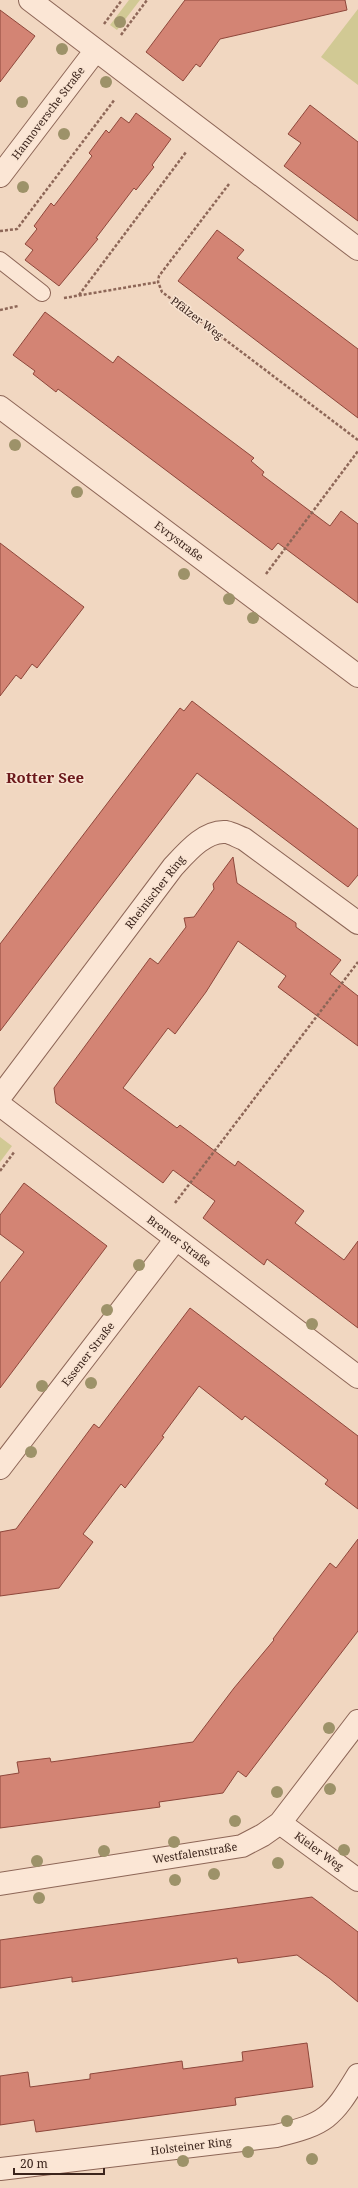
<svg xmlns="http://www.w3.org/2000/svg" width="358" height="2188" viewBox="0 0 358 2188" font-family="'Noto Serif',serif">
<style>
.green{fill:#d1c994}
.building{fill:#d38474;stroke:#8e473b}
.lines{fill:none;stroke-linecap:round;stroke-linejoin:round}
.service-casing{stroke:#8d6657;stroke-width:18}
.minor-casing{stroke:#8d6657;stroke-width:24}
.path{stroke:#8d6657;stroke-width:2.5;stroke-dasharray:3 2;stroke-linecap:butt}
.service{stroke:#fbe6d5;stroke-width:16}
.minor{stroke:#fbe6d5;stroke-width:22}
.tree{fill:#9d9269}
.labels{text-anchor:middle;stroke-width:3;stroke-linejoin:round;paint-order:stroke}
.street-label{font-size:11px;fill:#3b241c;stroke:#f8e3d1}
.district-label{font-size:15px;font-weight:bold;fill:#6b181b;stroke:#f8e3d1}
</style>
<rect width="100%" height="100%" fill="#f1d7c1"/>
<!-- green -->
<path class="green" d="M 129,0 L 140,0 L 117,30 L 110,25 Z
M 358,9 L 358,85 L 321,57 Z
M 0,1137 L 12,1146 L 0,1162 Z"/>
<!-- building -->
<path class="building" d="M 185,0 L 345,0 L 347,10 L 220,39 L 200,67 L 196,64 L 183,81 L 146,52 Z
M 0,10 L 35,36 L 0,82 Z
M 310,105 L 358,142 L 358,221 L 284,166 L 301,143 L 288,134 Z
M 136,113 L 171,139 L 152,165 L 154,167 L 136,190 L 134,188 L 96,238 L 98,239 L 59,286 L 25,260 L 33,250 L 25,244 L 37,229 L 34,226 L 51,203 L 54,206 L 71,184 L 92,156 L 89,153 L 106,130 L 109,133 L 121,117 L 129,123 Z
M 217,230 L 244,250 L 237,258 L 358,349 L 358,418 L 178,281 Z
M 45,312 L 113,363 L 118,356 L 254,458 L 251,461 L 264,472 L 262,475 L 330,526 L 341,511 L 358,524 L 358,603 L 278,543 L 272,550 L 58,389 L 56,392 L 33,374 L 35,371 L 13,355 Z
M 0,543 L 84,607 L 37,668 L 32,664 L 21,679 L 16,675 L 0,696 Z
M 192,701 L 358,829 L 358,875 L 348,887 L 197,773 L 0,1031 L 0,944 L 180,708 L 184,711 Z
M 233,857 L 237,883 L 296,923 L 296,927 L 341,960 L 330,974 L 358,996 L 358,1046 L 278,987 L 286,976 L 238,941 L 206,992 L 175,1034 L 168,1028 L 123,1088 L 177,1128 L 180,1125 L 235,1166 L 238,1161 L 304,1211 L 295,1223 L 344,1260 L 358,1241 L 358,1328 L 267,1259 L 264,1265 L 203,1218 L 215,1201 L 173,1170 L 163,1183 L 56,1103 L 54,1088 L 150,958 L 158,964 L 186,927 L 184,918 L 194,917 L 214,889 L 213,884 Z
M 24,1183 L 107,1246 L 0,1388 L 0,1283 L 24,1252 L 0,1234 L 0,1215 Z
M 190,1308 L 358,1436 L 358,1509 L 325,1484 L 328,1480 L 245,1416 L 242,1420 L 199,1386 L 162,1436 L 164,1437 L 125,1488 L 121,1484 L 83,1534 L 93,1542 L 59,1588 L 0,1596 L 0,1532 L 16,1529 L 94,1424 L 99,1428 Z
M 358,1539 L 358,1631 L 246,1777 L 238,1771 L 223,1793 L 159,1802 L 160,1807 L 0,1828 L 0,1776 L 19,1773 L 17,1762 L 50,1758 L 51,1762 L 193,1742 L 234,1688 L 274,1640 L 273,1639 L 330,1563 L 336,1568 Z
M 312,1897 L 358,1932 L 358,2002 L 329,1978 L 297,1955 L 238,1963 L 237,1958 L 72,1982 L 72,1977 L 0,1988 L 0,1940 Z
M 307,2043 L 313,2087 L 235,2098 L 236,2105 L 36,2132 L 34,2120 L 0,2125 L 0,2076 L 28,2072 L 30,2087 L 90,2079 L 90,2074 L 182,2061 L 183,2069 L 243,2061 L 242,2052 Z"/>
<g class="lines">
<!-- service casing -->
<g class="service-casing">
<path id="service" d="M 0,260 L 42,293"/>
</g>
<!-- minor casing -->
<g class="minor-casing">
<path id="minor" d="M 30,0 L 358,249
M 0,176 L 96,50
M 0,407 L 358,676
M 0,1097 L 173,867 C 186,853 205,830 226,832 C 232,833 238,837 244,839 L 358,923
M 0,1105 L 358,1377
M 0,1468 L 176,1239
M 280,1823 L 358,1880
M 0,1884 L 242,1846 L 263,1835 L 280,1823 L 358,1721
M 0,2169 L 276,2136 C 326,2124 332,2118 358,2075"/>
</g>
<!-- path -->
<path class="path" d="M 104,24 L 122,0
M 121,35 L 147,0
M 229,184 L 159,276 L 158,282 L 162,292 L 358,440
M 0,231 L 17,229 L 115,99
M 79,295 L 186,152
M 64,298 L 158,282
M 0,310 L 18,306
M 266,574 L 358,451
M 0,1171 L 15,1151
M 175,1203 L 358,962"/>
<!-- service -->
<use href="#service" class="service"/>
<!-- minor -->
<use href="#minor" class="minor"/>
</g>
<!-- trees -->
<g class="tree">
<circle cx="120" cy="22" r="6"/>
<circle cx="62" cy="49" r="6"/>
<circle cx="106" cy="82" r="6"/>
<circle cx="22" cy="102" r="6"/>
<circle cx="64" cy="134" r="6"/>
<circle cx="23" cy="187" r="6"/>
<circle cx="15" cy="445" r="6"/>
<circle cx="77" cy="492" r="6"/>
<circle cx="184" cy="574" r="6"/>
<circle cx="229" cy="599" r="6"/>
<circle cx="253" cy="618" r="6"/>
<circle cx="139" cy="1265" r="6"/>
<circle cx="107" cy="1310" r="6"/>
<circle cx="312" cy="1324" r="6"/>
<circle cx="91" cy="1383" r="6"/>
<circle cx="42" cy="1386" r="6"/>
<circle cx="31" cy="1452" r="6"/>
<circle cx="329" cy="1728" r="6"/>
<circle cx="330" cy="1789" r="6"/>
<circle cx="277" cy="1792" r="6"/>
<circle cx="235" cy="1821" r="6"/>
<circle cx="174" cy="1842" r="6"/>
<circle cx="344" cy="1850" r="6"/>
<circle cx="104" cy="1851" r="6"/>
<circle cx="37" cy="1861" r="6"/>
<circle cx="278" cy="1863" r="6"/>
<circle cx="214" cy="1874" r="6"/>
<circle cx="175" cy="1880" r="6"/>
<circle cx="39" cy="1898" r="6"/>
<circle cx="287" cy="2121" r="6"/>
<circle cx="248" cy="2152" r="6"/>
<circle cx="312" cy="2159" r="6"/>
<circle cx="183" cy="2161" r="6"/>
</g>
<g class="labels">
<!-- street labels -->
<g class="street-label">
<text transform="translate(48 113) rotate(-53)" y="4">Hannoversche Straße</text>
<text transform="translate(197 318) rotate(37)" y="4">Pfälzer Weg</text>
<text transform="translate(179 541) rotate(37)" y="4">Evrystraße</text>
<text transform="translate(155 892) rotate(-52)" y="4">Rheinischer Ring</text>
<text transform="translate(179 1241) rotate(37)" y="4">Bremer Straße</text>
<text transform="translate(88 1354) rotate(-52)" y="4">Essener Straße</text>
<text transform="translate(319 1851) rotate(36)" y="4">Kieler Weg</text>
<text transform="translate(195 1853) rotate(-9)" y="4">Westfalenstraße</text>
<text transform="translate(191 2146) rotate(-7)" y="4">Holsteiner Ring</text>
</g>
<!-- district labels -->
<g class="district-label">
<text x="45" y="783">Rotter See</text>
</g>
</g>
<!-- scale -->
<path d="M14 2168v6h90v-6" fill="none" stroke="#3b241c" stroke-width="2"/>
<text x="20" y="2168" font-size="12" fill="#3b241c" stroke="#f8e3d1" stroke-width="3" paint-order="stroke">20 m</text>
</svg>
